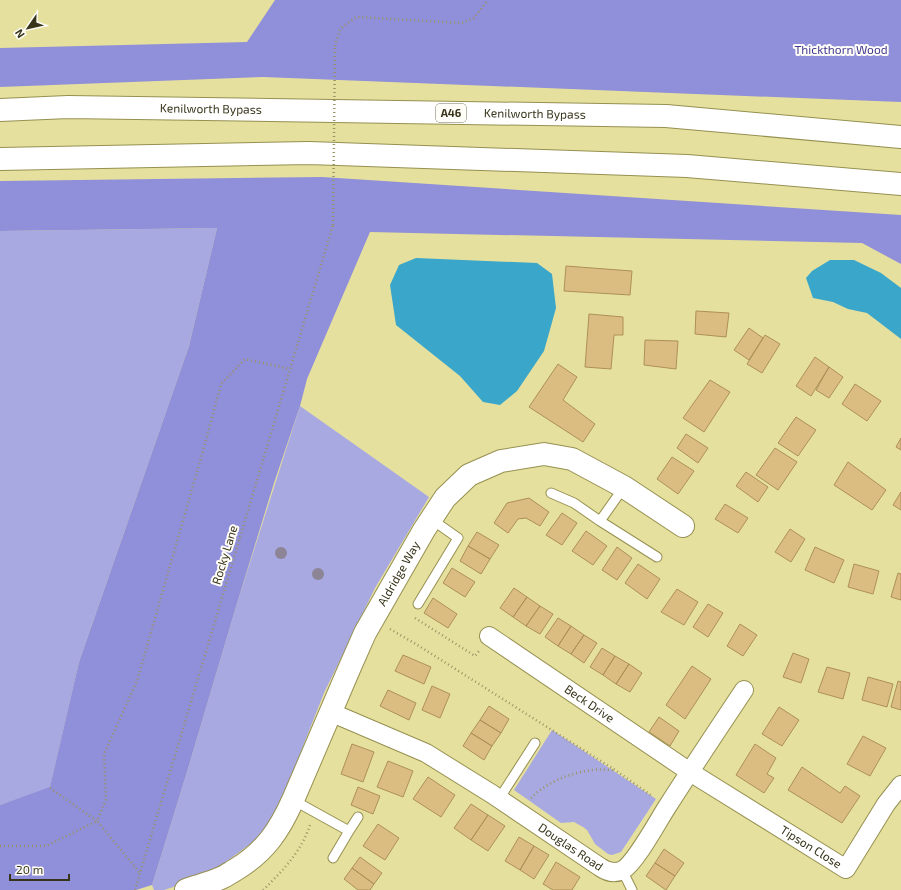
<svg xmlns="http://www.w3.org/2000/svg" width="901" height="890" viewBox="0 0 901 890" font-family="'Exo 2',sans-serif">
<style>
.green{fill:#a9a9e2}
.forest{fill:#908fd9}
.water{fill:#3aa6ca}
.building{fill:#dbbd81;stroke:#ad9055}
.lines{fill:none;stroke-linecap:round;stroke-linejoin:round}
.lane-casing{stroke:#969051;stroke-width:11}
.street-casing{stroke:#969051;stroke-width:20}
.secondary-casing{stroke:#969051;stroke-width:24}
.highway-casing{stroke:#969051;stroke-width:24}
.path{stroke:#999464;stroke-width:2.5;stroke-dasharray:1 3;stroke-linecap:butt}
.lane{stroke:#fff;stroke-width:9}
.street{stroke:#fff;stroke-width:18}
.secondary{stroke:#fff;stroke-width:22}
.highway{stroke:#fff;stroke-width:22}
.path-bridge{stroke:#999464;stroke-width:2.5;stroke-dasharray:1 3;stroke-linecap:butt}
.tree{fill:#8d8496}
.labels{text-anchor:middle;stroke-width:4;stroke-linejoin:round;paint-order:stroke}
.shield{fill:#fffef8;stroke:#73715d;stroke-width:1}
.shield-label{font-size:11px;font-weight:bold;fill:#37341a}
.park-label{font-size:12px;fill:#443990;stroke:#fffef8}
.street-label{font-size:12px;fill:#37341a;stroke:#fffef8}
</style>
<rect width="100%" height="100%" fill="#e6e09e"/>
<!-- green -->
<path class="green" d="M 217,228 L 189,346 L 79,662 L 50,788 L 0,805 L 0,231 Z
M 300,406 L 429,497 L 375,588 L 324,693 L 283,797 L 269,825 L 257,839 L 212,872 L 192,881 L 164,890 L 154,890 L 152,885 L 187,772 L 238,600 Z
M 552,730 L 656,799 L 621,852 L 612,855 L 608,854 L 595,844 L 587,830 L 583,827 L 574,822 L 561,823 L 514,790 Z"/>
<!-- forest -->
<path class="forest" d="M 275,0 L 901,0 L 901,102 L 263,77 L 0,87 L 0,48 L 247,42 Z
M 322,177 L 901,215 L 901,264 L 862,243 L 370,232 L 307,379 L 300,406 L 274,483 L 238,600 L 187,772 L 152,885 L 136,890 L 0,890 L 0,805 L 50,787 L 79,662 L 189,346 L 217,228 L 0,231 L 0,181 Z"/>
<!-- water -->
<path class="water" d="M 416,258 L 537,263 L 552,274 L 556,308 L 544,351 L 517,391 L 500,405 L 483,402 L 460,376 L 396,325 L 390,285 L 399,265 Z
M 830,260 L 854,260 L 881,273 L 901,288 L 901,339 L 867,313 L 848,309 L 833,302 L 813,298 L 806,278 L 812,271 Z"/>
<!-- building -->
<path class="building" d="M 566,266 L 632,271 L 630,295 L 564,291 Z
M 696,311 L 729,313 L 726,337 L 695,334 Z
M 589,314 L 623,317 L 623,335 L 614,335 L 611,369 L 585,367 Z
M 749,328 L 763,338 L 749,360 L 734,350 Z
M 765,335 L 780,344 L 762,373 L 747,364 Z
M 645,340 L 678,341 L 676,369 L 644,365 Z
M 815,357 L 829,367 L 811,396 L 796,386 Z
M 558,364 L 577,377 L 563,400 L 595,424 L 583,442 L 529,407 Z
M 829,367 L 843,377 L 829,398 L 816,390 Z
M 710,380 L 730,392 L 704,432 L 683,418 Z
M 855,384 L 881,401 L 867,421 L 842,404 Z
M 796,417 L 816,430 L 798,456 L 778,443 Z
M 686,434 L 708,448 L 698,463 L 677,448 Z
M 901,438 L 901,450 L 896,447 Z
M 775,448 L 797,462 L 778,490 L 756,475 Z
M 672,457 L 694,471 L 678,494 L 657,479 Z
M 848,462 L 886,490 L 872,510 L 834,485 Z
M 746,472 L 768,487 L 758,502 L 736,486 Z
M 901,492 L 901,510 L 893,505 Z
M 529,498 L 549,512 L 540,526 L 526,518 L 518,519 L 508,533 L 494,523 L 507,503 Z
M 725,504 L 748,518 L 738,533 L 715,519 Z
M 562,513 L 577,523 L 562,545 L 546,535 Z
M 790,529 L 805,539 L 791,562 L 775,552 Z
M 586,531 L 607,546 L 593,565 L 572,551 Z
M 477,532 L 499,545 L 490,559 L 468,546 Z
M 468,546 L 490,559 L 481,574 L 460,561 Z
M 617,547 L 632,558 L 617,580 L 602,570 Z
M 815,547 L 844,560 L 834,583 L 805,570 Z
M 638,564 L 660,579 L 647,599 L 625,583 Z
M 854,564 L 879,571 L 873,594 L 848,587 Z
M 452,568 L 475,582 L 465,597 L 443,583 Z
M 898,573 L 901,574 L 901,600 L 891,597 Z
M 514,588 L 527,597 L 513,617 L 500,608 Z
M 677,589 L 698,602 L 684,625 L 661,612 Z
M 527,597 L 540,606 L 526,626 L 513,617 Z
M 433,598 L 457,614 L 448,628 L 424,613 Z
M 708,604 L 723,613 L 708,637 L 693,627 Z
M 540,606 L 553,614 L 540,634 L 526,626 Z
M 558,618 L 571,626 L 558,646 L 545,637 Z
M 740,624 L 757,635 L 743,656 L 727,646 Z
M 571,626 L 584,635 L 571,654 L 558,646 Z
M 584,635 L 597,643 L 584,663 L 571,654 Z
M 602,648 L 615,656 L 603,675 L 590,667 Z
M 793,653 L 809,659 L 801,683 L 783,677 Z
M 403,655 L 431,667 L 424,684 L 395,671 Z
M 615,656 L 629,664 L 616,684 L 603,675 Z
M 629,664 L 642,673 L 630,692 L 616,684 Z
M 692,666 L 711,679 L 685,719 L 666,705 Z
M 827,667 L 850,673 L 843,699 L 818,692 Z
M 868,677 L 893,684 L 887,707 L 862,700 Z
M 898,681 L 901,682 L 901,710 L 891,707 Z
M 432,686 L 450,694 L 440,718 L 422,710 Z
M 388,690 L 416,703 L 409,720 L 380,706 Z
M 489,706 L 509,719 L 501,733 L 480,720 Z
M 779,707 L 799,720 L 782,746 L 762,734 Z
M 659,717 L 679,731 L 670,746 L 649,732 Z
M 480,720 L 501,733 L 492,746 L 471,733 Z
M 471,733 L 492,746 L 484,760 L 463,746 Z
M 863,736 L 886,748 L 870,776 L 847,764 Z
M 352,744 L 374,752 L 363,782 L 341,774 Z
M 755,744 L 776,758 L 767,774 L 774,778 L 764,793 L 736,775 Z
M 388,761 L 413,771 L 403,797 L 377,787 Z
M 802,767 L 840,793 L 845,786 L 860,796 L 842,823 L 788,790 Z
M 428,777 L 455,795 L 441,817 L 413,799 Z
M 358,787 L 380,796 L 373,814 L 351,805 Z
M 471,804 L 488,815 L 471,840 L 454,828 Z
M 488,815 L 505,826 L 488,851 L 471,840 Z
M 378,824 L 399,838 L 385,860 L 363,846 Z
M 519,837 L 534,846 L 520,870 L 505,861 Z
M 534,846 L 549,855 L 534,879 L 520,870 Z
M 664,849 L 684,863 L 675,876 L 655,863 Z
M 360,857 L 382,873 L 374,884 L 352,868 Z
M 556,862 L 580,877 L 572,890 L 553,890 L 543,884 Z
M 655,863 L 675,876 L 666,890 L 646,876 Z
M 352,868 L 374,884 L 370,890 L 358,890 L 344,879 Z"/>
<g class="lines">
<!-- lane casing -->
<g class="lane-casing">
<path id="lane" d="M 624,487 L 600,521 L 657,557
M 551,493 L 574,503 L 600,521
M 418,604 L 458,538 L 431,519
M 499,799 L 535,743
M 293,800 L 349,831 L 333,858
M 349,831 L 358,817
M 622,870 L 632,890"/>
</g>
<!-- street casing -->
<g class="street-casing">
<g id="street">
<path id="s1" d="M 489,636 L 690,772 L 846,869 L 886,804 L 901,785"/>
<path id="s2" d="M 330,712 L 426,753 L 492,794 L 600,867 C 607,872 615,874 623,870 C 636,862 658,821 667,807 C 692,768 718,729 744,690"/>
</g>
</g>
<!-- secondary casing -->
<g class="secondary-casing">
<g id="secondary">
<path id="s3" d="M 186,890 C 197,886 210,883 221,878 C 226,876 230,873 235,870 C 265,852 279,831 293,800 L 350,667 L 365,633 L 424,530 L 445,498 L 469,475 L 501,461 L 544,454 L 572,459 L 624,487 L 683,526"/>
</g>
</g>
<!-- highway casing -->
<g class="highway-casing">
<g id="highway">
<path id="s4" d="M 0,110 L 68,107 L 666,116 L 901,137"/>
<path d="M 0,159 L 309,153 L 687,166 L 901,184"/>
</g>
</g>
<!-- path -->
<path class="path" d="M 335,46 L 340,29 L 356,17 L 462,23 L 474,18 L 488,0
M 415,618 L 475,656 L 479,651
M 390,629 L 419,646 L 615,770 L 652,796
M 50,788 L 97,821 L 106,800 L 104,754 L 137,681 L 203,451 L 221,384 L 245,359 L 290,369
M 531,798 C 547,782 570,773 592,770 C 600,769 607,770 614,770
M 0,846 L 46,846 L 97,821 L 140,873
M 135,890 L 333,225
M 263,890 C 267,887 270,883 274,879 C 290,863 303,846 310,825"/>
<!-- lane -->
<use href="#lane" class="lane"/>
<!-- street -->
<use href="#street" class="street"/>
<!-- secondary -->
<use href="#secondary" class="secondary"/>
<!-- highway -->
<use href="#highway" class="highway"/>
<!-- path-bridge -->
<path class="path-bridge" d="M 333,225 L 335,46"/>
</g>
<!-- trees -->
<g class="tree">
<circle cx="281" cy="553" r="6"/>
<circle cx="318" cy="574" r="6"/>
</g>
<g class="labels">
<!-- shield labels -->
<rect class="shield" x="436" y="104" width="30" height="18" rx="3"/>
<g class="shield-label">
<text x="451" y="117">A46</text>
</g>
<!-- park labels -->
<g class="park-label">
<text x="841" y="54">Thickthorn Wood</text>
</g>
<!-- street labels -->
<g class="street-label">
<text dy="4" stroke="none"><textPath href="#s4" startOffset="211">Kenilworth Bypass</textPath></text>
<text dy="4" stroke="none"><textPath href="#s4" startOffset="535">Kenilworth Bypass</textPath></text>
<text transform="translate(225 555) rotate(-73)" y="4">Rocky Lane</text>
<text dy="4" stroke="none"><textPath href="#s3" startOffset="396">Aldridge Way</textPath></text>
<text dy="4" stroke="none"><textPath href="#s1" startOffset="121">Beck Drive</textPath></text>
<text dy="4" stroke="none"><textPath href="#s2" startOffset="277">Douglas Road</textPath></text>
<text dy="4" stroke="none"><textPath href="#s1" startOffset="385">Tipson Close</textPath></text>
</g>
</g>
<!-- north arrow -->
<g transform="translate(28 28) rotate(236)" stroke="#fffef8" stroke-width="3" paint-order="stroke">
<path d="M0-3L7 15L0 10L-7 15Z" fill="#37341a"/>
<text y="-6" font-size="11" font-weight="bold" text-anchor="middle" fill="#37341a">N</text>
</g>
<!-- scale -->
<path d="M10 874v6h59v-6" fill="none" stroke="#37341a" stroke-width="2"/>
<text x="16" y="874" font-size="12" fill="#37341a" stroke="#fffef8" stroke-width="3" paint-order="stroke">20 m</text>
</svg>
